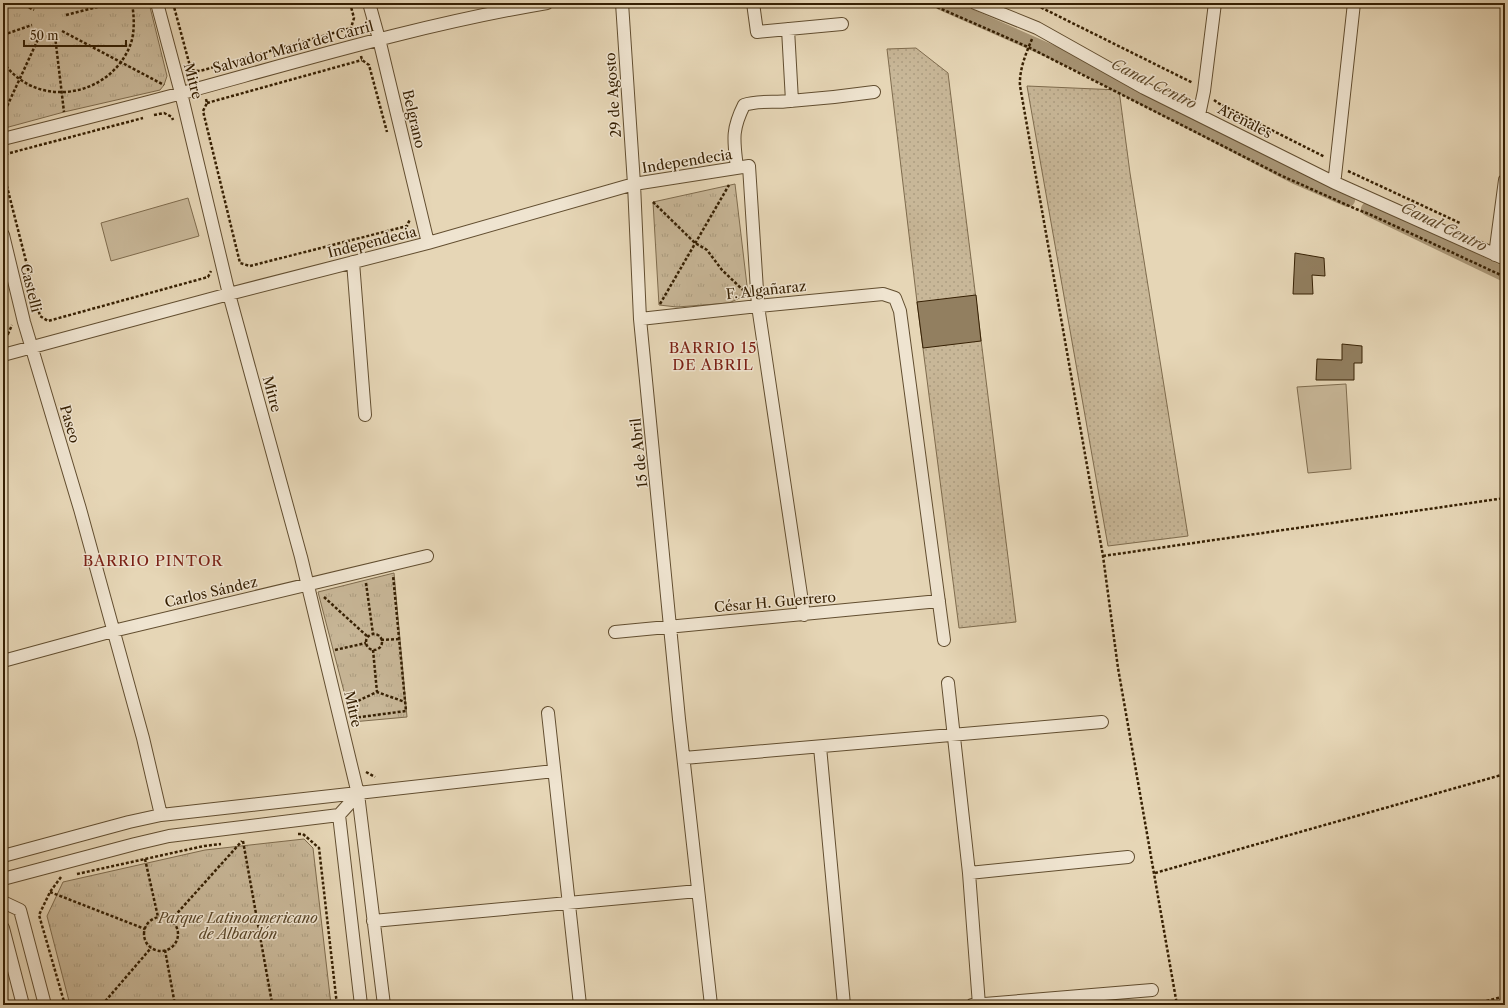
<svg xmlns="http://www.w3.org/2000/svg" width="1508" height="1008" viewBox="0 0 1508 1008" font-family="'Libre Caslon Text',serif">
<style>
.grass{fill:url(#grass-dots);stroke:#7f6c4e}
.park{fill:url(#park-tufts);stroke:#7f6c4e}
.pitch{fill:#c8b798;stroke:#7f6c4e}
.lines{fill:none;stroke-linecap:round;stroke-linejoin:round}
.canal{stroke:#aa9879;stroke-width:14}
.building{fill:#927f60;stroke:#362003}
.street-casing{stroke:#624e30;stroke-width:14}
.path{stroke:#362003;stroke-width:2.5;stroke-dasharray:3 2;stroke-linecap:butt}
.street{stroke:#efe4d0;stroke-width:12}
.labels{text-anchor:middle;stroke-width:3;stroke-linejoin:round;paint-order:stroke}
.street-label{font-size:14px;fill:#362003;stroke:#efe4d0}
.park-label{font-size:14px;font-style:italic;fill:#5a4628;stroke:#efe4d0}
.water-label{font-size:15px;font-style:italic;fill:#5f4a2c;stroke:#efe4d0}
.neighbourhood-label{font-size:15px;letter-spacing:1px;fill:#7a1f14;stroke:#efe4d0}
</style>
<defs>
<pattern id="grass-dots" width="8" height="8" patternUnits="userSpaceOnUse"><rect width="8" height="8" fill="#c8b798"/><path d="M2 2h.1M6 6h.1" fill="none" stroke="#ac9d81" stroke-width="1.8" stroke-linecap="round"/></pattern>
<pattern id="park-tufts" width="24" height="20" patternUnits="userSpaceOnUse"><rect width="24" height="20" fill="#c8b798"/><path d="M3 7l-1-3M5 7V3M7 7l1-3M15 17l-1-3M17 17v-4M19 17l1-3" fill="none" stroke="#ac9d81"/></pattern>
</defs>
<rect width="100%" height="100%" fill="#e6d6b6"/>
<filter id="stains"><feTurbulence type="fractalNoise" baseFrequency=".005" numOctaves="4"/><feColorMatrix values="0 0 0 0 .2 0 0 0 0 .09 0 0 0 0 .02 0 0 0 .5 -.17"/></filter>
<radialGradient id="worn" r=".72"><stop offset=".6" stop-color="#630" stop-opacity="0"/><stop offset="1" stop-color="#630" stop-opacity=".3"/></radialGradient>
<!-- grass -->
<path class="grass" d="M 916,48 L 948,73 L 1016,622 L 959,628 L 917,302 L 887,49 Z
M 1027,86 L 1119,90 L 1130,173 L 1188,536 L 1108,546 Z"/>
<!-- park -->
<path class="park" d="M 3,3 L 149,3 L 167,76 L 164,85 L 160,90 L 64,112 L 5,128 L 3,128 Z
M 735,184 L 748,294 L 729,303 L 677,307 L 659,305 L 653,202 Z
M 394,573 L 407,717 L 352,722 L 318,592 Z
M 304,839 L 313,848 L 331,1005 L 70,1005 L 47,916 L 63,882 L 205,850 Z"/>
<!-- pitch -->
<path class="pitch" d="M 188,198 L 199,236 L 111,261 L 101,223 Z
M 1346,384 L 1351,469 L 1308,473 L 1297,387 Z"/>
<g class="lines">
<!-- canal -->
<path class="canal" d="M 941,3 L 1070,60 L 1295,177 L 1348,200
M 1368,209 L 1505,275"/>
</g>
<!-- building -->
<path class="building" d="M 1295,253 L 1324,258 L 1325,276 L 1312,275 L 1313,294 L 1293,294 Z
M 976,295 L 981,341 L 923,348 L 917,302 Z
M 1342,344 L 1362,346 L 1362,363 L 1354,363 L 1354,380 L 1316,380 L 1317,359 L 1342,360 Z"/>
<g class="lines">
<!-- street casing -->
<g class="street-casing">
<path id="street" d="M 157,3 L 181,93 L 229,294 L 301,557 L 358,794 L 384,1005
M 369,3 L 379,39 L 428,243
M 622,3 L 634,184 L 640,319 L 679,719 L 711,1005
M 753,3 L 757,32 L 842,24
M 975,3 L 1037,28 L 1144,88 L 1333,182 L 1505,259
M 788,29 L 792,101
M 1199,115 L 1204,91 L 1215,3
M 3,139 C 63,124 123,109 182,93 C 303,60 423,24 547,3
M 737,168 C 734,141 731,131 744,105 C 758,100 775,103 790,101 C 818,99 846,96 874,92
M 1333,182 L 1335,176 L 1354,3
M 3,235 L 24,322 L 80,509 L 143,738 L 161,815
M 1495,255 L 1505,180
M 353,262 L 365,415
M 640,319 L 758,306 L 883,294 L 895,298 L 900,311 L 944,640
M 3,355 L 229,294 L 428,243 L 634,184 L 749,166 L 758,306 L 804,615
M 615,632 L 939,601
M 3,661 L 113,631 L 427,556
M 948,683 L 969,873 L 979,1005
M 548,713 L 580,1005
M 820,747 L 844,1005
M 684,758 L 1102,722
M 358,794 L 339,815 L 361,1005
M 3,856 L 129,822 L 161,815 L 554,771
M 969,873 L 1128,857
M 3,879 L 135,844 L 169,836 L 339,815
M 3,902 L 20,910 L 45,1005
M 373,921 L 698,891
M 3,928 L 23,1005
M 972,1005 L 1152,990"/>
</g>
<!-- path -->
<path class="path" d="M 20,3 L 34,10
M 173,3 L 191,70 L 200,71 L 351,28
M 350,3 L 354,18 L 351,28 L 353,35
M 928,3 L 1028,47 L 1280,175 L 1356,209 L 1369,214 L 1505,277
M 1032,3 L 1193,83
M 59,5 L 60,3
M 66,15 L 113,3
M 62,31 L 164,85
M 3,35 L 32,25
M 55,36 L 64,112
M 1032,39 C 1026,53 1019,70 1020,86 L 1103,556 L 1118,668 L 1177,1005
M 361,56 L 362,60 L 369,65 L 387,132
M 3,62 C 37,111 112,97 131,43 C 135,30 134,16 132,3
M 206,99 L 207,103 L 203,111 L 240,263 L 250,266 L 407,226 L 410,219
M 1214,100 L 1218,103 L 1325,157
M 207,103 L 362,60
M 3,115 L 40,35
M 154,115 L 164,113 L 172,117 L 173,120
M 3,159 L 6,154 L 143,118
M 3,171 L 40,316 L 48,321 L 208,277 L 211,271
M 1348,171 L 1460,223
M 653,202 L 695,243 L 707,250 L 722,270 L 744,291
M 660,304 L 729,185
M 3,336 L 8,334 L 12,325
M 1103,556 L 1505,498
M 366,583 L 373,634
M 324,597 L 368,637
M366 642a8 8 0 1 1 16 0a8 8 0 1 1-16 0Z
M 381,640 L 400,639
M 335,650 L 366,643
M 373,650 L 377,692
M 349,705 L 377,692 L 405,702
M 353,718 L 406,711 L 393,575
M 366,772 L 375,777
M 298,834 L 303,834 L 319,848 L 337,1005
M 243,841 L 272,1003 L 249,1005
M 145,859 L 158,917
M 1155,873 L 1505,774
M 77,874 L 204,846 L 221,844
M 61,877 L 50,892 L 39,915 L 65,1005
M 50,892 L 145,929
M144 934a17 17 0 1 1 34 0a17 17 0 1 1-34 0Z
M 171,920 L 242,841
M 165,950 L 175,1005
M 102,1005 L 151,948
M 1472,1005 L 1505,996"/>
<!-- street -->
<use href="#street" class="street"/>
</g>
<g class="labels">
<!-- street labels -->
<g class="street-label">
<text transform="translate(293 47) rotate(-15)" y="5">Salvador María del Carril</text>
<text transform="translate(193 81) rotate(75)" y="5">Mitre</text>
<text transform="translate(613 95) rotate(-94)" y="5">29 de Agosto</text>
<text transform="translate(414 119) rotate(77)" y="5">Belgrano</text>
<text transform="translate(1245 121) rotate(27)" y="5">Arenales</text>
<text transform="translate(687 161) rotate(-9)" y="5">Independecia</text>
<text transform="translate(372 242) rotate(-14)" y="5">Independecia</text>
<text transform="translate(31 288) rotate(76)" y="5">Castelli</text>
<text transform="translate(766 290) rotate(-6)" y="5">F. Algañaraz</text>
<text transform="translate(272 394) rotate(75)" y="5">Mitre</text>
<text transform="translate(70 424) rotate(74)" y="5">Paseo</text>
<text transform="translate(639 453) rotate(-96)" y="5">15 de Abril</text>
<text transform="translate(211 592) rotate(-13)" y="5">Carlos Sández</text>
<text transform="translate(775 602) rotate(-5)" y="5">César H. Guerrero</text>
<text transform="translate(353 709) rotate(77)" y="5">Mitre</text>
</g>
<!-- park labels -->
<g class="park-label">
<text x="238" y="923">Parque Latinoamericano<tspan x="238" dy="16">de Albardón</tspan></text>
</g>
<!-- water labels -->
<g class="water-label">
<text transform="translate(1154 84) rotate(27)" y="5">Canal Centro</text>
<text transform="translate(1444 227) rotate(26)" y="5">Canal Centro</text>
</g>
<!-- neighbourhood labels -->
<g class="neighbourhood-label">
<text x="713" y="353">BARRIO 15<tspan x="713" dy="17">DE ABRIL</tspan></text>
<text x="153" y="566">BARRIO PINTOR</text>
</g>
</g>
<!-- margin -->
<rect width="1508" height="1008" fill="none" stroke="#e6d6b6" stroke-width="16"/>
<rect x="4" y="4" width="1500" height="1000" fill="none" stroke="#362003" stroke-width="2"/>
<rect x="8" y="8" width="1492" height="992" fill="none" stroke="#362003"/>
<!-- scale -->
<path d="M24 40v6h102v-6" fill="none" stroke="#362003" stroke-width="2"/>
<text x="30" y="40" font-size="12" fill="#362003" stroke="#efe4d0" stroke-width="3" paint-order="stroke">50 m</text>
<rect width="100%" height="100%" filter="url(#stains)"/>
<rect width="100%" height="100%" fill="url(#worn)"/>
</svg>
